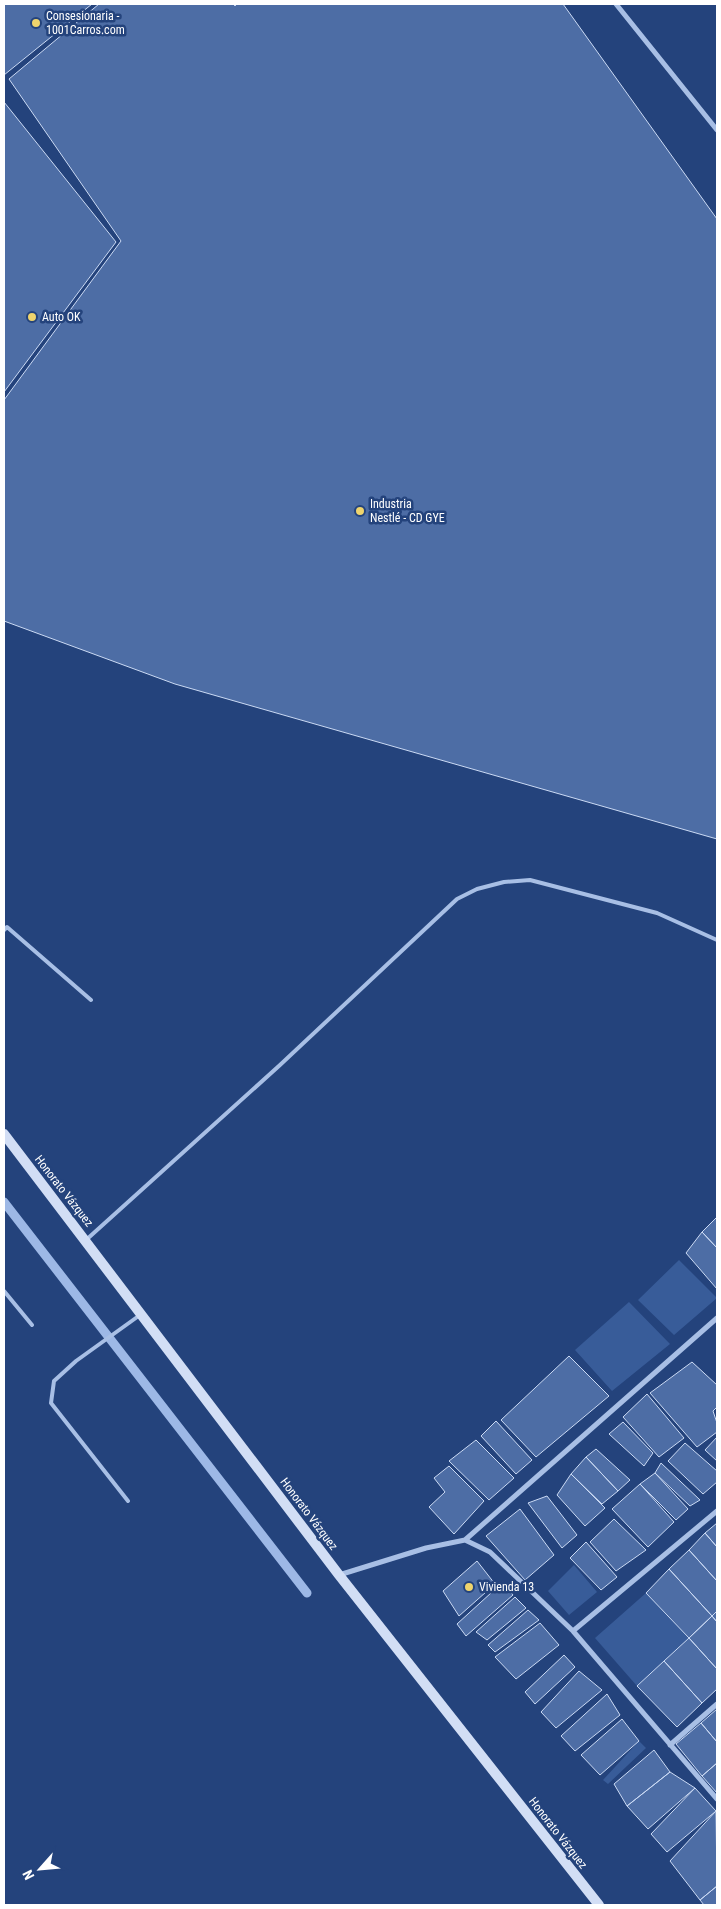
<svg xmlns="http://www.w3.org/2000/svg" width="721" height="1909" viewBox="0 0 721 1909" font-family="'Roboto Condensed',sans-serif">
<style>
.green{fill:#385c99}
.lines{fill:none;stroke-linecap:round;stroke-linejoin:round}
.stream{stroke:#9db8e6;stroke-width:9}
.building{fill:#4d6da5;stroke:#cbdaf4}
.lane{stroke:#a8bfe5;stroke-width:4}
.street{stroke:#a8bfe5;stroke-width:5}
.secondary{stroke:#d2def5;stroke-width:10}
.poi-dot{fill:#efd46d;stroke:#24437c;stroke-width:2}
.labels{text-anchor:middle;stroke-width:5;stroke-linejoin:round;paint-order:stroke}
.poi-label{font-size:12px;fill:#fff;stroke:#24437c;text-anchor:start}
.street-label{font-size:12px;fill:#fff;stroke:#24437c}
</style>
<rect width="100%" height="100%" fill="#24437c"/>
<!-- green -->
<path class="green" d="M 679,1260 L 717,1298 L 674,1335 L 638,1300 Z
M 629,1302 L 670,1344 L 612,1391 L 575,1350 Z
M 574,1565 L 597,1592 L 569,1615 L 548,1591 Z
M 646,1593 L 689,1638 L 637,1686 L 595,1638 Z
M 639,1741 L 646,1748 L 608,1784 L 603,1780 Z"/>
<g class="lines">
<!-- stream -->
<path class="stream" d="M 4,1202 L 307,1593"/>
</g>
<!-- building -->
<path class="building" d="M 4,4 L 92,4 L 4,75 Z
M 99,4 L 233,4 L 235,6 L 237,4 L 563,4 L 717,219 L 717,839 L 175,684 L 4,621 L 4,400 L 121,241 L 9,79 Z
M 4,102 L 116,242 L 4,392 Z
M 717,1217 L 717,1248 L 702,1232 Z
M 702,1232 L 717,1248 L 717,1289 L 686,1253 Z
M 569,1356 L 609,1396 L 536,1457 L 501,1420 Z
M 692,1362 L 717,1385 L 717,1407 L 713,1411 L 717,1423 L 717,1432 L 697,1447 L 650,1393 Z
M 647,1394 L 684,1438 L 659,1457 L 623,1417 Z
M 496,1421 L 532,1460 L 516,1474 L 481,1436 Z
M 623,1422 L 653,1453 L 644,1466 L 609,1434 Z
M 717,1437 L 717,1461 L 705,1450 Z
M 476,1440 L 514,1478 L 489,1500 L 449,1461 Z
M 685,1443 L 717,1471 L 717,1482 L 703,1494 L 668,1461 Z
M 596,1449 L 630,1480 L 618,1491 L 586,1457 Z
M 586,1457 L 618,1491 L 602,1504 L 571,1474 Z
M 661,1463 L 700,1500 L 690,1506 L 655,1473 Z
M 449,1466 L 484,1501 L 454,1534 L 429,1507 L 445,1492 L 434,1478 Z
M 655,1473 L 688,1509 L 676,1520 L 640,1484 Z
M 571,1474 L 605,1508 L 585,1526 L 557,1495 Z
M 640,1484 L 674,1522 L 648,1547 L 612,1509 Z
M 547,1496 L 577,1535 L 562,1548 L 528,1503 Z
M 520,1509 L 554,1555 L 525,1580 L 486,1536 Z
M 614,1519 L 646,1550 L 616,1571 L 590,1542 Z
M 717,1523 L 717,1547 L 705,1533 Z
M 705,1533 L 717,1547 L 717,1581 L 689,1550 Z
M 586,1542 L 617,1577 L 601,1590 L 570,1558 Z
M 689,1550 L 717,1581 L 717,1611 L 712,1616 L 669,1569 Z
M 477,1561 L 495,1584 L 459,1616 L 443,1591 Z
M 669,1569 L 712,1616 L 689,1638 L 646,1593 Z
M 503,1582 L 513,1595 L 466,1636 L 457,1624 Z
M 515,1597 L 526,1608 L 487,1640 L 476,1632 Z
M 528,1610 L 539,1620 L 495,1652 L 488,1645 Z
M 717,1611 L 717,1622 L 712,1616 Z
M 712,1616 L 717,1622 L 717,1669 L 689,1638 Z
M 540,1623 L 559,1645 L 516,1679 L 495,1657 Z
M 689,1638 L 717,1669 L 717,1689 L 702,1703 L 664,1661 Z
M 564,1655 L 575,1667 L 535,1704 L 525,1692 Z
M 664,1661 L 702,1703 L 677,1727 L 637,1686 Z
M 579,1671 L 602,1690 L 556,1728 L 541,1712 Z
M 607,1694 L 620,1715 L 575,1751 L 561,1736 Z
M 717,1709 L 717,1742 L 701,1723 Z
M 622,1719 L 639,1741 L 600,1775 L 581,1755 Z
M 701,1723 L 717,1742 L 717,1763 L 702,1776 L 676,1744 Z
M 654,1750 L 670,1772 L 627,1806 L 614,1784 Z
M 717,1763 L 717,1793 L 702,1776 Z
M 670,1772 L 695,1788 L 648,1829 L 627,1806 Z
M 695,1788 L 716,1811 L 667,1852 L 651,1834 Z
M 716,1811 L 717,1886 L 700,1900 L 670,1861 Z
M 717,1886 L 717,1905 L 704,1905 L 700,1900 Z"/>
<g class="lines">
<!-- lane -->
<path class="lane" d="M 4,930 L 7,927 L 91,1000
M 86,1240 L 280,1065 L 457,899 L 477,889 L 504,882 L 530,880 L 657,913 L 717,940
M 4,1291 L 32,1325
M 128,1501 L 51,1403 L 54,1381 L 76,1361 L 140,1315"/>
<!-- street -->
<path class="street" d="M 616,4 L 717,130
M 465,1540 L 490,1552 L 573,1631 L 717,1799
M 339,1575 L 426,1548 L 465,1540 L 717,1318
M 573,1631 L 717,1511
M 670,1745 L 717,1704"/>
<!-- secondary -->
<path class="secondary" d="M 4,1134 L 339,1575 L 599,1905"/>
</g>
<!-- markers -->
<g class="poi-dot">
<circle cx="36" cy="23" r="5"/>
<circle cx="32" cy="317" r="5"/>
<circle cx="360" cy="511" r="5"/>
<circle cx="469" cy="1587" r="5"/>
</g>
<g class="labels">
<!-- poi labels -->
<g class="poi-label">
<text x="46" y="20">Consesionaria -<tspan x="46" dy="14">1001Carros.com</tspan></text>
<text x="42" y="321">Auto OK</text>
<text x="370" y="508">Industria<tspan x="370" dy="14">Nestlé - CD GYE</tspan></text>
<text x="479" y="1591">Vivienda 13</text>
</g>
<!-- street labels -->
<g class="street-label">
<text transform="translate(64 1191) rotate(52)" y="4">Honorato Vázquez</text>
<text transform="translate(309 1514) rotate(53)" y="4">Honorato Vázquez</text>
<text transform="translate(558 1833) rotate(52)" y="4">Honorato Vázquez</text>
</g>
</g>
<!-- border -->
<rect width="721" height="1909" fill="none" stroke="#ffffff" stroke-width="10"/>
<!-- north arrow -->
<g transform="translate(40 1869) rotate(243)" stroke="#24437c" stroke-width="4" paint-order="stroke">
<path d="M0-4L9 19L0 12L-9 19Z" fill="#ffffff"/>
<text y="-8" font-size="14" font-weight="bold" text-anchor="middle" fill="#ffffff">N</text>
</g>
</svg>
